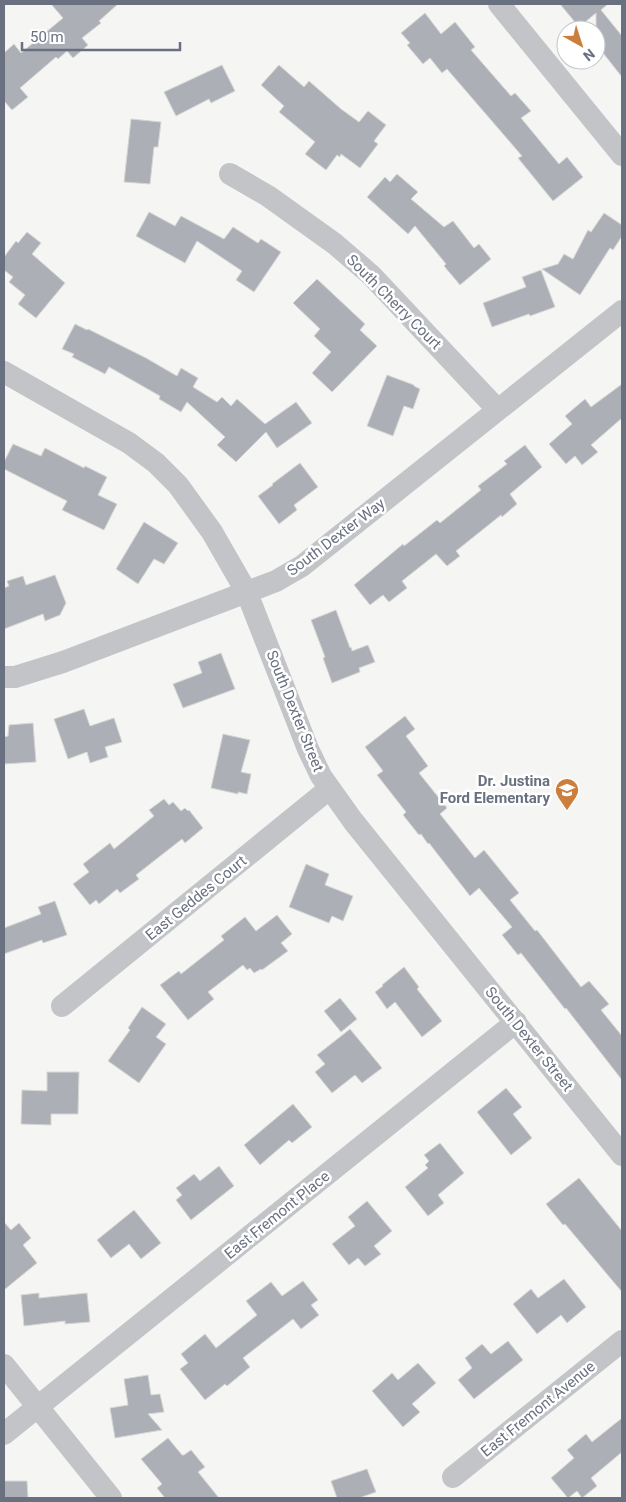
<svg xmlns="http://www.w3.org/2000/svg" width="626" height="1502" viewBox="0 0 626 1502" font-family="Roboto,sans-serif">
<style>
.building{fill:#acb0b6;stroke:#d7d7d5}
.lines{fill:none;stroke-linecap:round;stroke-linejoin:round}
.minor{stroke:#c2c4c7;stroke-width:22}
.labels{text-anchor:middle;stroke-width:5;stroke-linejoin:round;paint-order:stroke}
.street-label{font-size:15px;fill:#697080;stroke:#fff}
.poi-label{font-size:15px;font-weight:bold;fill:#697080;stroke:#fff;text-anchor:end}
</style>
<rect width="100%" height="100%" fill="#f5f5f3"/>
<!-- building -->
<path class="building" d="M 51,4 L 118,4 L 99,21 L 101,23 L 82,38 L 88,45 L 73,58 L 67,51 L 58,59 L 56,57 L 20,88 L 28,97 L 12,110 L 4,101 L 4,53 L 14,44 L 21,53 L 63,18 Z
M 560,4 L 608,4 L 601,10 L 622,36 L 622,77 L 596,44 L 596,13 L 579,27 Z
M 425,13 L 441,34 L 455,22 L 475,47 L 471,50 L 511,96 L 515,93 L 531,111 L 521,118 L 559,164 L 567,157 L 583,177 L 553,201 L 518,158 L 522,156 L 447,69 L 442,73 L 430,58 L 423,64 L 407,45 L 410,43 L 401,33 Z
M 222,65 L 235,91 L 211,103 L 209,99 L 176,116 L 164,92 Z
M 279,65 L 304,87 L 309,81 L 341,109 L 359,122 L 368,111 L 386,125 L 374,141 L 378,144 L 360,168 L 341,154 L 340,157 L 337,155 L 326,170 L 305,154 L 315,142 L 279,112 L 284,106 L 261,85 Z
M 131,119 L 161,122 L 158,147 L 154,147 L 150,184 L 124,182 Z
M 397,174 L 418,192 L 411,199 L 444,227 L 453,221 L 474,248 L 479,244 L 491,259 L 460,285 L 444,266 L 446,264 L 415,226 L 408,234 L 367,197 L 385,177 L 390,182 Z
M 149,212 L 175,226 L 181,216 L 224,239 L 233,227 L 258,243 L 261,239 L 281,252 L 254,292 L 236,280 L 242,271 L 197,241 L 185,263 L 136,236 Z
M 604,213 L 622,225 L 622,236 L 613,250 L 610,248 L 580,295 L 542,269 L 558,264 L 564,254 L 573,259 L 588,230 L 591,232 Z
M 27,232 L 41,243 L 32,254 L 65,283 L 36,318 L 18,304 L 25,295 L 9,282 L 13,277 L 4,270 L 4,257 L 16,241 L 18,243 Z
M 541,270 L 555,307 L 530,316 L 529,314 L 492,327 L 483,303 L 526,287 L 522,277 Z
M 317,279 L 365,324 L 360,330 L 377,346 L 332,392 L 312,373 L 331,352 L 314,336 L 320,329 L 293,303 Z
M 75,324 L 87,330 L 88,329 L 146,358 L 177,376 L 181,368 L 198,378 L 193,387 L 217,402 L 222,397 L 231,406 L 237,399 L 265,424 L 296,402 L 312,423 L 277,448 L 266,432 L 236,462 L 217,445 L 225,437 L 187,402 L 181,412 L 159,399 L 160,396 L 109,367 L 105,374 L 72,357 L 74,354 L 62,349 Z
M 387,375 L 414,385 L 414,386 L 420,389 L 413,409 L 404,406 L 393,436 L 367,426 Z
M 622,384 L 622,418 L 591,445 L 598,452 L 582,465 L 575,456 L 566,464 L 549,444 L 572,424 L 565,416 L 585,399 L 591,407 Z
M 13,444 L 41,456 L 45,448 L 84,468 L 85,466 L 107,477 L 98,495 L 117,504 L 104,530 L 62,510 L 67,501 L 4,469 L 4,462 Z
M 525,445 L 542,467 L 510,494 L 517,504 L 502,517 L 501,515 L 456,551 L 460,556 L 447,566 L 436,554 L 402,581 L 407,588 L 389,602 L 383,595 L 370,605 L 354,585 L 403,544 L 404,546 L 437,520 L 440,523 L 481,490 L 478,486 L 507,464 L 504,461 Z
M 300,463 L 318,487 L 294,505 L 297,510 L 279,524 L 258,496 L 273,485 L 272,484 Z
M 144,522 L 178,543 L 164,564 L 154,559 L 138,584 L 116,569 Z
M 55,575 L 66,603 L 60,615 L 45,621 L 43,614 L 4,629 L 4,588 L 9,586 L 7,581 L 23,576 L 26,585 Z
M 336,610 L 350,648 L 351,647 L 352,651 L 368,645 L 375,662 L 359,668 L 360,672 L 332,683 L 323,658 L 325,657 L 311,620 Z
M 221,653 L 235,689 L 183,708 L 173,684 L 202,673 L 198,662 Z
M 84,709 L 90,726 L 114,718 L 122,742 L 105,747 L 108,757 L 90,763 L 87,752 L 68,759 L 54,719 Z
M 405,716 L 415,729 L 406,736 L 428,766 L 419,773 L 447,808 L 440,814 L 475,858 L 484,850 L 519,893 L 510,900 L 535,931 L 537,930 L 581,987 L 589,981 L 609,1004 L 601,1010 L 622,1036 L 622,1080 L 566,1008 L 565,1009 L 521,953 L 518,955 L 502,935 L 512,927 L 479,888 L 470,896 L 429,843 L 428,844 L 421,834 L 419,835 L 403,815 L 406,812 L 377,775 L 383,771 L 365,747 Z
M 33,723 L 36,762 L 4,764 L 4,737 L 8,736 L 9,725 Z
M 223,734 L 250,740 L 241,772 L 251,774 L 247,794 L 238,792 L 238,794 L 211,788 Z
M 164,799 L 169,805 L 173,802 L 181,811 L 185,808 L 188,811 L 189,810 L 203,828 L 185,843 L 182,839 L 136,875 L 139,879 L 120,893 L 117,889 L 99,904 L 96,900 L 90,905 L 73,884 L 89,872 L 83,864 L 110,843 L 114,849 L 154,816 L 149,810 Z
M 306,864 L 329,874 L 325,885 L 353,896 L 343,921 L 332,916 L 329,923 L 289,907 Z
M 55,901 L 67,935 L 43,943 L 42,940 L 4,954 L 4,928 L 41,914 L 38,907 Z
M 277,915 L 292,934 L 281,943 L 288,951 L 262,970 L 261,969 L 254,973 L 250,968 L 247,970 L 243,965 L 208,992 L 214,999 L 188,1020 L 160,985 L 179,971 L 181,974 L 224,940 L 221,936 L 245,917 L 256,931 Z
M 404,967 L 419,987 L 417,989 L 442,1021 L 422,1037 L 395,1002 L 387,1009 L 375,992 L 383,986 L 382,985 Z
M 340,998 L 357,1019 L 341,1032 L 324,1011 Z
M 142,1007 L 166,1024 L 156,1037 L 166,1044 L 139,1083 L 108,1061 L 130,1030 L 128,1028 Z
M 350,1029 L 382,1068 L 362,1083 L 355,1075 L 332,1093 L 315,1072 L 325,1064 L 317,1055 Z
M 47,1072 L 79,1072 L 78,1114 L 51,1114 L 51,1125 L 21,1124 L 22,1090 L 47,1091 Z
M 506,1088 L 522,1107 L 513,1114 L 532,1138 L 511,1155 L 477,1112 Z
M 293,1104 L 312,1127 L 292,1143 L 289,1140 L 260,1165 L 244,1145 Z
M 440,1143 L 464,1173 L 438,1195 L 444,1203 L 428,1216 L 405,1187 L 428,1168 L 425,1165 L 429,1161 L 424,1155 Z
M 219,1166 L 234,1186 L 191,1220 L 176,1200 L 182,1195 L 176,1188 L 194,1174 L 200,1181 Z
M 579,1178 L 622,1231 L 622,1292 L 565,1224 L 563,1225 L 546,1204 Z
M 367,1201 L 392,1231 L 374,1246 L 381,1254 L 365,1266 L 358,1258 L 349,1265 L 332,1244 L 355,1226 L 348,1217 Z
M 134,1210 L 161,1243 L 141,1259 L 129,1244 L 111,1258 L 97,1240 Z
M 4,1222 L 11,1230 L 19,1223 L 31,1238 L 23,1245 L 37,1263 L 4,1290 Z
M 564,1279 L 586,1307 L 567,1323 L 561,1315 L 537,1334 L 513,1304 L 531,1289 L 538,1298 Z
M 303,1281 L 318,1300 L 311,1305 L 319,1315 L 301,1329 L 293,1319 L 243,1358 L 250,1367 L 227,1386 L 225,1384 L 205,1400 L 180,1369 L 188,1363 L 181,1354 L 205,1334 L 216,1348 L 257,1315 L 246,1301 L 271,1282 L 282,1296 Z
M 39,1293 L 39,1298 L 87,1293 L 90,1322 L 65,1324 L 65,1321 L 24,1326 L 21,1295 Z
M 508,1341 L 523,1360 L 474,1399 L 458,1380 L 472,1368 L 465,1358 L 482,1344 L 491,1354 Z
M 418,1363 L 436,1383 L 412,1404 L 420,1412 L 403,1427 L 372,1391 L 392,1373 L 398,1380 Z
M 148,1375 L 151,1395 L 160,1394 L 164,1412 L 148,1414 L 162,1430 L 115,1438 L 110,1408 L 128,1405 L 124,1379 Z
M 622,1418 L 622,1452 L 591,1478 L 597,1486 L 582,1498 L 577,1491 L 568,1498 L 551,1478 L 574,1458 L 567,1450 L 586,1434 L 592,1442 Z
M 168,1438 L 182,1455 L 184,1455 L 191,1450 L 205,1467 L 198,1472 L 219,1498 L 165,1498 L 157,1488 L 162,1484 L 141,1459 Z
M 367,1469 L 376,1492 L 359,1498 L 337,1498 L 331,1481 Z
M 4,1481 L 27,1481 L 28,1498 L 4,1498 Z"/>
<g class="lines">
<!-- minor -->
<path class="minor" d="M 499,4 L 622,155
M 230,174 L 268,196 L 335,244 L 371,275 L 497,409
M 4,372 L 129,443 L 156,463 L 178,485 L 212,532 L 247,593 L 308,749 L 321,776 L 353,821 L 622,1155
M 4,677 L 15,677 L 63,662 L 276,581 L 302,566 L 622,311
M 62,1006 L 329,789
M 4,1365 L 111,1498
M 4,1434 L 516,1022
M 453,1477 L 622,1341"/>
</g>
<!-- icons -->
<defs>
<g id="school-pin" transform="scale(1.25)"><path d="M0 17L-7.5 6A9.5 9.5 0 1 1 7.5 6Z" fill="#cc7e3d" stroke="#fff"/><path d="M0-5L7-2L0 1L-7-2ZM-4 1L0 2.5L4 1V4Q0 6-4 4Z" fill="#fff"/></g>
</defs>
<g fill-rule="evenodd">
<use href="#school-pin" x="567" y="790"/>
</g>
<g class="labels">
<!-- street labels -->
<g class="street-label">
<text transform="translate(394 302) rotate(45)" y="5">South Cherry Court</text>
<text transform="translate(336 537) rotate(-37)" y="5">South Dexter Way</text>
<text transform="translate(295 711) rotate(68)" y="5">South Dexter Street</text>
<text transform="translate(196 898) rotate(-39)" y="5">East Geddes Court</text>
<text transform="translate(529 1039) rotate(51)" y="5">South Dexter Street</text>
<text transform="translate(277 1215) rotate(-39)" y="5">East Fremont Place</text>
<text transform="translate(538 1409) rotate(-39)" y="5">East Fremont Avenue</text>
</g>
<!-- poi labels -->
<g class="poi-label">
<text x="550" y="786">Dr. Justina<tspan x="550" dy="17">Ford Elementary</tspan></text>
</g>
</g>
<!-- border -->
<rect width="626" height="1502" fill="none" stroke="#697080" stroke-width="10"/>
<!-- north arrow -->
<g transform="translate(581 45) rotate(141)"><circle r="24" fill="#ffffff" stroke="#c3c6cc"/>
<path d="M0-4L9 19L0 12L-9 19Z" fill="#cc7e3d"/>
<text y="-8" font-size="14" font-weight="bold" text-anchor="middle" fill="#697080">N</text>
</g>
<!-- scale -->
<path d="M22 42v8h158v-8" fill="none" stroke="#697080" stroke-width="2.5"/>
<text x="30" y="42" font-size="15" fill="#697080" stroke="#ffffff" stroke-width="4" paint-order="stroke">50 m</text>
</svg>
